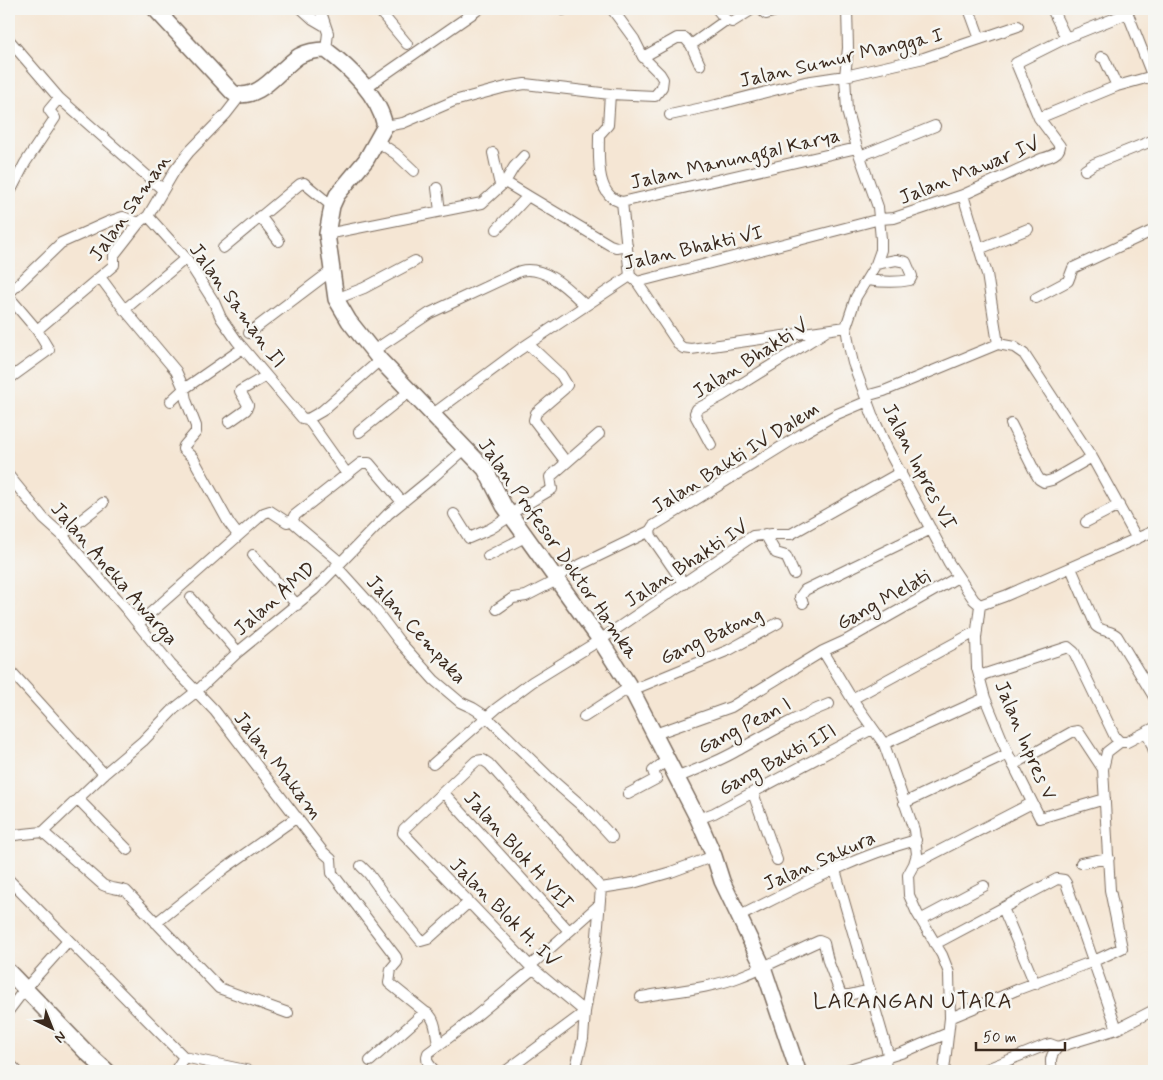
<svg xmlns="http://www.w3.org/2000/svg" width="1163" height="1080" viewBox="0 0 1163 1080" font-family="Mynerve,sans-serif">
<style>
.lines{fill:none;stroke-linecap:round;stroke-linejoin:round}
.street-casing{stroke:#7c6c5e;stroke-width:12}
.secondary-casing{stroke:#7c6c5e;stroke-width:18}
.street{stroke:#fff;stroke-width:10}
.secondary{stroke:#fff;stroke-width:15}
.labels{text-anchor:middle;stroke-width:5;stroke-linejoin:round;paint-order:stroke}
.street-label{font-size:20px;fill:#3b2a1e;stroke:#f6f6f2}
.quarter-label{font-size:22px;letter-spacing:1px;fill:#3b2a1e;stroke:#f6f6f2}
</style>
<rect width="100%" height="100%" fill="#f6f6f2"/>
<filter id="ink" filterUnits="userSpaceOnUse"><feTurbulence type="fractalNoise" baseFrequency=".02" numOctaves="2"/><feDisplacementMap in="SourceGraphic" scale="10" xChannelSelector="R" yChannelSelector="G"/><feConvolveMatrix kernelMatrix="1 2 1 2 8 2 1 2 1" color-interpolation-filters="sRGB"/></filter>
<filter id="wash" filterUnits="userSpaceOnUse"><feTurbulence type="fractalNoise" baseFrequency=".0096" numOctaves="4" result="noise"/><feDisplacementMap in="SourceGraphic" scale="20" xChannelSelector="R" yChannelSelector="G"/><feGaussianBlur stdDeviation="1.12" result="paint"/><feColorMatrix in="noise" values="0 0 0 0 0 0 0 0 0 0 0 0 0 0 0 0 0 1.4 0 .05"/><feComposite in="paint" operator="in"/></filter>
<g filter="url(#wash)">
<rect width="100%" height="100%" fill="#f5e6d4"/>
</g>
<g filter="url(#ink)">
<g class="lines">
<!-- street casing -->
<g class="street-casing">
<path id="street" d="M 302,9 L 313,19 L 325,26
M 320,9 L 328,33 L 326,50
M 378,9 L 407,44
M 562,9 L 563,10
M 717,9 L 726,20 L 732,22 L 753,9
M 760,9 L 766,14 L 782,9
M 847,9 L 848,48 L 845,76 L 847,111 L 857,148 L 878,207 L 881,239 L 881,250 L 876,264 L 856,297 L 846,327 L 849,346 L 853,363 L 873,417 L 887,448 L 949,563 L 974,600 L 980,605 L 1005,596 L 1154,531
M 969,9 L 980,39
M 1052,9 L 1066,38
M 1126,9 L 1154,80
M 162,17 L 173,9
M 9,40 L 59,98 L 163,190
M 691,45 L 700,65
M 643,57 L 677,38 L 685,38 L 691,45 L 726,20
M 1101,57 L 1104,58 L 1117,86
M 365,88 L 479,9
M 610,94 L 608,125 L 599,135 C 599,155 595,197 622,202 L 857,148
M 670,115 L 716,105 L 805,82 L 845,76 L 924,58 L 1018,26
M 1039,118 L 1117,86 L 1153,76
M 385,126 L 403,123 L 454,101 L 506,87 L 525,84 L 610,94 L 655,96 L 662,87 L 663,79 L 660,74 L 643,57 L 634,39 L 612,9
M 377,141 L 396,154 L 414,171
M 524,156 L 514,167 L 505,182 L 528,196
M 860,156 L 935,126
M 1085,170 L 1094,164 L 1154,140
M 437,188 L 440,211
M 9,194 L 25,163 L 55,118 L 49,110 L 59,98
M 963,195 L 987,274 L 998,344
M 622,202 L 630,276
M 148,216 L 186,258 L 214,302 L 221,318 L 237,341 L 302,418 L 308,419 L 322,411 L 380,360
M 260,216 L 279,241
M 497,229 L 528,196 L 610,245 L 616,247 L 627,245
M 327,234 L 482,203 L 505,182 L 499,181 L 493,153
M 223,248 L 300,184 L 304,183 L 332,206
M 979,249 L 1028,229
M 630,276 L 637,282 L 880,219 L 894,218 L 963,195 L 1041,159 C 1048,157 1059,155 1060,146 L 1039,118 L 1016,63 L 1066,38 L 1128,13
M 100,277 L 120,304 L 176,371 L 184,389 L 186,400 L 196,426 L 196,432 L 184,446 L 183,449 L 193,458 L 229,523 L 238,535
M 867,280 C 881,282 896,283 910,280 L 912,276 L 906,262 L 896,260 L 876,264
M 637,282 L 679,345 L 683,348 L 691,349 L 846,327
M 9,293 L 61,243 L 108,222 L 123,217 L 139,223
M 9,297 L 37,330 L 49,350 L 9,379
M 1036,298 L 1068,281 L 1073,268 L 1154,230
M 336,299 L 364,288 L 415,261
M 124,310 L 186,258
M 37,330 L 114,265 L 114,255 L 139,223 L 148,216 L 175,170 L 189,152 L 226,114 L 240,96
M 249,333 L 331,271
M 528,344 L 561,375 L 567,385 L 564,389 L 536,413 L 534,420 L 566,462
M 373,351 L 430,313 L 520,271 C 545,265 568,289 585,305
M 866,396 L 884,391 L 998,344 L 1014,347 L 1024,354 L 1093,459 L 1137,539
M 171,401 L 184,389 L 243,348
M 433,414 L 519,350 L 630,276
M 308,419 L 347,474
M 229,422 L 246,410 L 248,405 L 240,391 L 266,376
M 1011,424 L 1036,474 L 1039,479 L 1044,482 L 1052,480 L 1092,457
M 359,432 L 410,391
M 711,445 L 696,417 L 695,413 L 697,409 L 722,396 L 825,332
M 9,476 L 44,519 L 62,535 L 126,609 L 171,665 L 215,711 L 323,852 L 331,859 L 332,873 L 396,957 L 397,962 L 391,969 L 389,983 L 425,1012
M 454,514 L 469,538 L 490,529 L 511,516
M 510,514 L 552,489 L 550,477 L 599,434
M 293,520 L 294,516 L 361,463 L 369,463 L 402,502
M 293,520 L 295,524 L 340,562
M 1086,522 L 1119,505
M 650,531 L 653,526 L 805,432 L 837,414 L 868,401
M 650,531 L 651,536 L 684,584
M 765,534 L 776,553 L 786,556 L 794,574
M 62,535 L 103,503
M 253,555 L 297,605
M 488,556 L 525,537
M 336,566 L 374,608 L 399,641 L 434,680 L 460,702 L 473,708 L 487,717 L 551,779 L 590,813 L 612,837
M 1071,568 L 1096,626 C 1102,632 1111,630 1117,636 L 1154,697
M 555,577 L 650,531
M 191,598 L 238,652
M 803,603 L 800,597 L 805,590 L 931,529
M 980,605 L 976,638 L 977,668 L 985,698 L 1008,754 L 1040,818 L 1105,799
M 497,609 L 513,598 L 526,596 L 557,580
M 138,624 L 264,513 L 270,511 L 287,522 L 293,520
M 823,651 L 852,699 L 884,744 L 914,830 L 917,854 L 914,864 L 908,875 L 909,895 L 917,913 L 942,955 L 949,973 L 950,1018 L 944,1071
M 9,669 L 104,774
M 979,676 L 1068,647 L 1074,652 L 1115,737 L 1120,742 L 1127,742 L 1154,728
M 632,690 L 729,650 L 778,623
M 852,699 L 977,631
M 584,717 L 630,687
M 1147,732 L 1154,751
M 655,734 L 731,707 L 823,651 L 845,641 L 958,577
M 884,744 L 985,698
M 433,764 L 497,708 L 532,682 L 600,640 L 753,536 L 772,534 L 791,534 L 901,472
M 1013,765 L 1072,732 L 1078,731 L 1103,769
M 676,778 C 695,770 715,763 733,753 C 765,735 794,718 829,704
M 443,792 L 569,931
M 753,793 L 777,860
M 628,794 L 656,779 L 653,771 L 667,760
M 78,799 L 128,850
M 904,803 L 1008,754
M 698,819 L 714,813 L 872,729
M 43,832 L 103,885 C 111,889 118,888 126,891 L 219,988 L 288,1013
M 9,838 L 14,835 L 43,832 L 104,774 L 143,741 L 174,709 L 197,691 L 238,652 L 314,590 L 388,514 L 432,478 L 466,448
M 1081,863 L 1109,858
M 914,864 L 1032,803
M 361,866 L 369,874 L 387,899 L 421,941 L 428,939 L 469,902
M 835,870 L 889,1057
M 9,880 L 184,1057
M 601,888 L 633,883 L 671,872 L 714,856
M 1003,908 L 1035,984
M 738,917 C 796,888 853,857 916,840
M 922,919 L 984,886
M 156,923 L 225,868 L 297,817
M 935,944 L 1057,879 L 1064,880 L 1066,883 L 1117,1029
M 530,966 L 599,905
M 641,997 C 673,991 708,989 739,977 C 766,967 792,953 819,941 L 824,943 L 828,961 L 841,995 L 849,995 L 870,990
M 9,1010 L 25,989 L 68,941
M 950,1018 L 1019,989 L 1094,961 L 1122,948 L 1110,890 L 1103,769 L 1107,752 L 1120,742
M 184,1057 L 250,1071
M 884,1058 L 887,1071
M 370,1061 L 425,1012 C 436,1016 436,1034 438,1045
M 9,1063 L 17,1071
M 175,1071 L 184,1057
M 435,1071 C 429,1065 425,1061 428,1053 L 459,1030 L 533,969
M 506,1071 L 585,1012 L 530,966 L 403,833 L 404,829 L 476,761 L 483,760 L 489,764 L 601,888 L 596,948 L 585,1012 L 583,1039 L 575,1071
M 843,1071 L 904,1052 L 948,1033
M 982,1071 L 1046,1045 L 1050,1044 L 1058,1047
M 1052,1071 C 1050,1060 1050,1056 1058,1047 L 1117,1029 L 1154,1010"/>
</g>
<!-- secondary casing -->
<g class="secondary-casing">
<path id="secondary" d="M 155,9 L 233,93 C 259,103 280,68 299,56 C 308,51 316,50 326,50 C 350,68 379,96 385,126 L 366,160 L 337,195 L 332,206 L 327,234 L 336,299 L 349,321 L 380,360 L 485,469 L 504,506 L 600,640 L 630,687 L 698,819 L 714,856 L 722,881 L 763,967 L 798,1071
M 9,972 L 86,1052 L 107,1071"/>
</g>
<!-- street -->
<use href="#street" class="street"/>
<!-- secondary -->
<use href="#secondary" class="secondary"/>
</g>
</g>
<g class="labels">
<!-- street labels -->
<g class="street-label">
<text transform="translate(841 57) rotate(-13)" y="7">Jalan Sumur Mangga I</text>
<text transform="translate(735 158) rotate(-13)" y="7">Jalan Manunggal Karya</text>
<text transform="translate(969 170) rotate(-22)" y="7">Jalan Mawar IV</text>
<text transform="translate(129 207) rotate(-55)" y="7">Jalan Saman</text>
<text transform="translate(693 247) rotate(-13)" y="7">Jalan Bhakti VI</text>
<text transform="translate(238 305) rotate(54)" y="7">Jalan Saman II</text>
<text transform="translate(750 358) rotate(-32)" y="7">Jalan Bhakti V</text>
<text transform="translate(735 457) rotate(-32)" y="7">Jalan Bakti IV Dalem</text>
<text transform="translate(920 466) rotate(63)" y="7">Jalan Inpres VI</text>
<text transform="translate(559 548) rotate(55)" y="7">Jalan Profesor Doktor Hamka</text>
<text transform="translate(686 563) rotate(-33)" y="7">Jalan Bhakti IV</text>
<text transform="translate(115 573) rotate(49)" y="7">Jalan Aneka Awarga</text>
<text transform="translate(274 598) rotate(-41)" y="7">Jalan AMD</text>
<text transform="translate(883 599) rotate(-29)" y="7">Gang Melati</text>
<text transform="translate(417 629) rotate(48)" y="7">Jalan Cempaka</text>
<text transform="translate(711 635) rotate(-25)" y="7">Gang Batong</text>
<text transform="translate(744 725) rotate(-27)" y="7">Gang Pean I</text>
<text transform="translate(1026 740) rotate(67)" y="7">Jalan Inpres V</text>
<text transform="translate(777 759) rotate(-28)" y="7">Gang Bakti III</text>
<text transform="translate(279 765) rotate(52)" y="7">Jalan Makam</text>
<text transform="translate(519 850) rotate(48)" y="7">Jalan Blok H VII</text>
<text transform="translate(819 860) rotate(-24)" y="7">Jalan Sakura</text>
<text transform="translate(505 912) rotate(45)" y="7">Jalan Blok H. IV</text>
</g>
<!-- quarter labels -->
<g class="quarter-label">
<text x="913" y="1008">LARANGAN UTARA</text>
</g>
</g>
<!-- margin -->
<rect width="1163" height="1080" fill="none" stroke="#f6f6f2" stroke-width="30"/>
<!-- north arrow -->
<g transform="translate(52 1028) rotate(137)" stroke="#f6f6f2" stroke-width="4" paint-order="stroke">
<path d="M0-4L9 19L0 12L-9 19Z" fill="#3b2a1e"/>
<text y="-8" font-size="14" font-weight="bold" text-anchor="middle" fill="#3b2a1e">N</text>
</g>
<!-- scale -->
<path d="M976 1042v8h89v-8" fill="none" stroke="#3b2a1e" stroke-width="2.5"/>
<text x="983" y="1042" font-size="15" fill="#3b2a1e" stroke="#f6f6f2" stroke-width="4" paint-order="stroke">50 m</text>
</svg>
